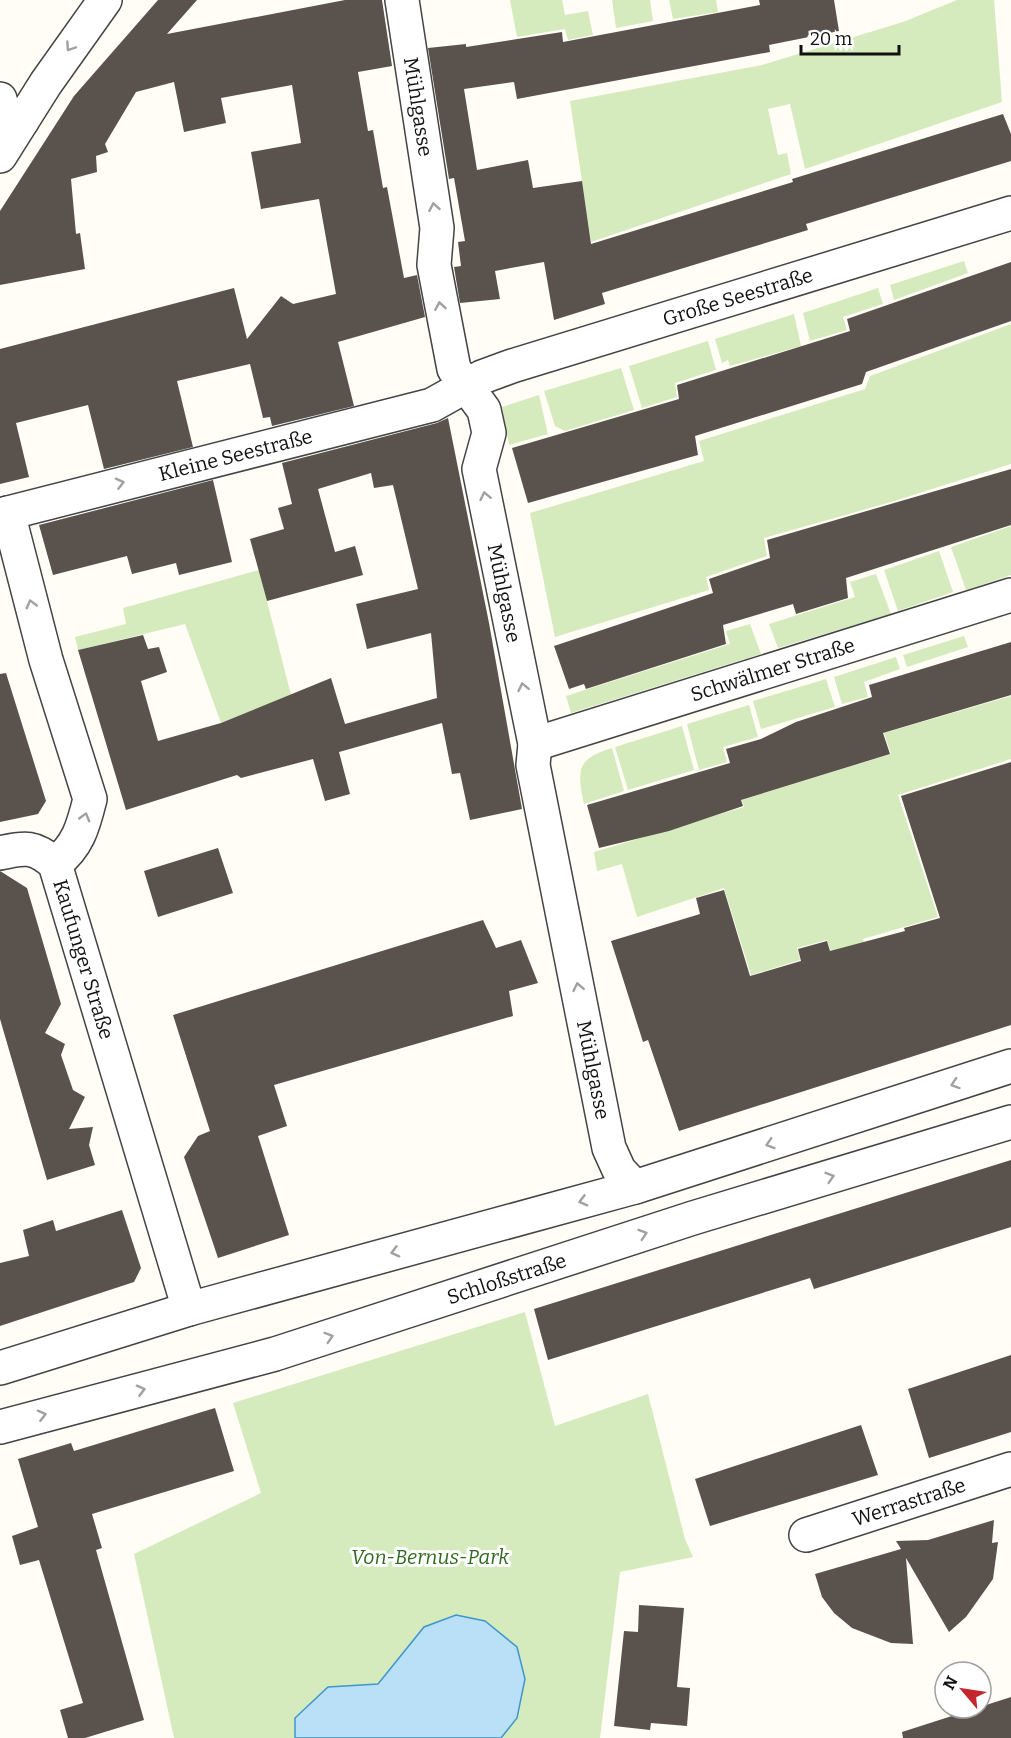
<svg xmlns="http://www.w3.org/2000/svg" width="1011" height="1738" viewBox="0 0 1011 1738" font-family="Bitter,serif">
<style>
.green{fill:#d5ebbd}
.water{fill:#b9e0f7;stroke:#3f96cf;stroke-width:1.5}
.building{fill:#5a524d}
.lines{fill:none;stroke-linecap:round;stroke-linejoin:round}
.minor-casing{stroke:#444;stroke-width:36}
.minor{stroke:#fff;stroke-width:33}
.oneway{stroke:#a0a0a0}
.labels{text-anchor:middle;stroke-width:6;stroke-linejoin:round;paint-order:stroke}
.street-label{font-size:20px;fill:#111;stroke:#fff}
.park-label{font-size:20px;font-style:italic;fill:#2f6b1f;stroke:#fff}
</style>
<rect width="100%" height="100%" fill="#fffdf5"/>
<!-- green -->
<path class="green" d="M 510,0 L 562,0 L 565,15 L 588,11 L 593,35 L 568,40 L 565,29 L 517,37 Z
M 612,0 L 650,0 L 653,21 L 616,28 Z
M 669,0 L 716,0 L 718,12 L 673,19 Z
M 957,0 L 994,0 L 1002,102 L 805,169 L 790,104 L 768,109 L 778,155 L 787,153 L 791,174 L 591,242 L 570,101 L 762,65 L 903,22 Z
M 964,261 L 968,273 L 894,300 L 890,285 Z
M 878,288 L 883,304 L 843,317 L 847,330 L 810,341 L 803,313 Z
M 794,314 L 801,346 L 730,366 L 728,360 L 722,363 L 715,339 Z
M 1011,324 L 1011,464 L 891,502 L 764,538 L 767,556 L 706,577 L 709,590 L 555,637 L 530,513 L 704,461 L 699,441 L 865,389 L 870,376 Z
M 708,341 L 716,370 L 675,383 L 677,397 L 642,408 L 629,366 Z
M 621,368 L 634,410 L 565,431 L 555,426 L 544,391 Z
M 539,395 L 548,434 L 509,445 L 502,407 Z
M 1011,526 L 1011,575 L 966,590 L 951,547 Z
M 939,551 L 953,592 L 898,611 L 884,570 Z
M 259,570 L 291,695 L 221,723 L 185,624 L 78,650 L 75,637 L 126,624 L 123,608 Z
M 876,574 L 891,614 L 778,648 L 769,624 L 855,597 L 850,582 Z
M 750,624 L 761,654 L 571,713 L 566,696 L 730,644 L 726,631 Z
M 964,636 L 968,647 L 907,667 L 903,655 Z
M 896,657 L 900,669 L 864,682 L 868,697 L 842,704 L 834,677 Z
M 826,679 L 835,707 L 761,729 L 753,701 Z
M 1011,696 L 1011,759 L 898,795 L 938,917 L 863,939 L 884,1016 L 854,1018 L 827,940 L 797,948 L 800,960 L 751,975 L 724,888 L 637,917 L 622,864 L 597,871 L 594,852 L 744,807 L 742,800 L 891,754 L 884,733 Z
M 749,705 L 758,737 L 723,747 L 727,762 L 699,770 L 687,724 Z
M 682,726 L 694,770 L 628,790 L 615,747 Z
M 612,748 L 624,791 L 584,804 C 577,770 576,759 612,748 Z
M 525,1312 L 555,1426 L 648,1394 L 685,1539 L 693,1557 L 620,1572 L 600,1738 L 174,1738 L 134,1554 L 261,1493 L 233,1403 Z"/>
<!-- water -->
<path class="water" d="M 456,1615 L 485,1621 L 517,1647 L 525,1679 L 517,1718 L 501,1738 L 295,1738 L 295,1718 L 328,1687 L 378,1684 L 424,1627 Z"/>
<!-- building -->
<path class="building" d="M 158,0 L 197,0 L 167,34 L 345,0 L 382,0 L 392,66 L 358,72 L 368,131 L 373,130 L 383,188 L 387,187 L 404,278 L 417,275 L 425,317 L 338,342 L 354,406 L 272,426 L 270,417 L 263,418 L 250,364 L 177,381 L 193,447 L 104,469 L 88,405 L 16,423 L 29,477 L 0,484 L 0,349 L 234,288 L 247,339 L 281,296 L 293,304 L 336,294 L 319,199 L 261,209 L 251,152 L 301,143 L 292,85 L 221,98 L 226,123 L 184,132 L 174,82 L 136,92 L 105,144 L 108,152 L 96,156 L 97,172 L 71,179 L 76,234 L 80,233 L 85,269 L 0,285 L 0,211 L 74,96 Z
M 759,0 L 834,0 L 839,31 L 769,45 L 770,52 L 517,99 L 514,82 L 464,89 L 477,170 L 528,160 L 533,188 L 582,181 L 591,244 L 793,182 L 792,179 L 1003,114 L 1011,134 L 1011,161 L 806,224 L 808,230 L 602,293 L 605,304 L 554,320 L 544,262 L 495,271 L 500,299 L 460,303 L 454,267 L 461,266 L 458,242 L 465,241 L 454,178 L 449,179 L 428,48 L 466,44 L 466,47 L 562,32 L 563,42 L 760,5 Z
M 1011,262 L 1011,321 L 866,372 L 862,384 L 695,436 L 698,455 L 528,503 L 512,448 L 679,399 L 677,385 L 850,331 L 847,319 Z
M 448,418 L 489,623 L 522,809 L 470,820 L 460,773 L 452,774 L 442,723 L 339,752 L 350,794 L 325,801 L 313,759 L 241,778 L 237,775 L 126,810 L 78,650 L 143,635 L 148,649 L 159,647 L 167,672 L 141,681 L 158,741 L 221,723 L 331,678 L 345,724 L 437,698 L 431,633 L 367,649 L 356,604 L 418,589 L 393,485 L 374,488 L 371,473 L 318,489 L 335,552 L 355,546 L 363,575 L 267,601 L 250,539 L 284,529 L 278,508 L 292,504 L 282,463 L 437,423 Z
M 1011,469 L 1011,525 L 846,578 L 848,598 L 796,614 L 793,604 L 723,625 L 726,644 L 586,689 L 584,684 L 569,689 L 554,646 L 713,593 L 709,579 L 770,558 L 767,540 Z
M 213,480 L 232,562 L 179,575 L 176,563 L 132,574 L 127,556 L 53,575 L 39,525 Z
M 1011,642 L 1011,695 L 883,733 L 890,754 L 741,800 L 743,806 L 669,831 L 599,848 L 587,805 L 730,763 L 726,749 L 761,739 L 796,722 L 872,697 L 869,685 Z
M 6,673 L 46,801 L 38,814 L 0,822 L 0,674 Z
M 1011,762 L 1011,1025 L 679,1131 L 648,1040 L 643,1042 L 611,941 L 700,914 L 696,898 L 724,890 L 750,976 L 801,961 L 798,949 L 827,941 L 830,951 L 905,931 L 904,928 L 940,918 L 901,796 Z
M 218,848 L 233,893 L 158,917 L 144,871 Z
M 0,871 L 27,888 L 61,1004 L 45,1033 L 65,1044 L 61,1055 L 73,1090 L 85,1097 L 69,1129 L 93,1127 L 89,1145 L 95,1165 L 47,1180 L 0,1019 Z
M 483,920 L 496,948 L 521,940 L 538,983 L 509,991 L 513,1016 L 274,1085 L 287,1126 L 258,1136 L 289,1235 L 218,1258 L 184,1157 L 198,1136 L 210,1131 L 173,1015 Z
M 1011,1160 L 1011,1227 L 814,1289 L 810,1278 L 548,1360 L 534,1309 Z
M 122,1210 L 141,1268 L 134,1282 L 0,1326 L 0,1263 L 29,1256 L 23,1230 L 53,1220 L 56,1231 Z
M 1011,1355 L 1011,1432 L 929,1458 L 908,1389 Z
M 215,1408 L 234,1471 L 92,1514 L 102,1548 L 96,1550 L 144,1720 L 85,1738 L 68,1738 L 60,1710 L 83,1703 L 39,1560 L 20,1565 L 12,1536 L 38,1527 L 18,1459 L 71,1443 L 74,1451 Z
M 861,1425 L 878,1475 L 710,1526 L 695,1479 Z
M 994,1520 L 992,1543 L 998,1542 L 993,1579 L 966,1617 L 949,1632 L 906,1558 L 913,1644 L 891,1643 L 852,1628 L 834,1613 L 822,1597 L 815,1574 L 901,1549 L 896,1541 L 928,1540 Z
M 639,1605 L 684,1608 L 677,1687 L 690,1688 L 687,1726 L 651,1723 L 650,1730 L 614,1726 L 624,1631 L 638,1632 Z
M 1011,1697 L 1011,1738 L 903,1738 L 902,1732 Z"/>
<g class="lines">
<!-- minor casing -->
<g class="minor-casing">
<g id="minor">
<path id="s1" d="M 402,0 L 437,228 L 434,265 L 454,369 L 484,410 L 489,433 L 479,469 L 535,744 L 533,765 L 609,1148 L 619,1170 L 635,1187"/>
<path d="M 0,99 L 3,110 L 22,121"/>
<path d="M 0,156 L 46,83 L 105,0"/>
<path d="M 8,513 L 46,660 L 90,799 C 83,827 78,846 55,864"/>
<path id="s2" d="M 0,515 L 432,405 L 482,377 L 512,366 L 1011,213"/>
<path id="s3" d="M 535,744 L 1011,595"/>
<path id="s4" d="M 0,853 C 25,847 35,846 55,864 L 189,1309"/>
<path d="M 0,1368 L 189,1309 L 635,1187 L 1011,1066"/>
<path id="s5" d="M 0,1427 L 275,1354 L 693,1218 L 1011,1122"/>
<path id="s6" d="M 806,1535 L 1011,1469"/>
</g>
</g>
<!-- minor -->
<use href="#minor" class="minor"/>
</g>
<!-- one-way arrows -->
<defs><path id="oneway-chevron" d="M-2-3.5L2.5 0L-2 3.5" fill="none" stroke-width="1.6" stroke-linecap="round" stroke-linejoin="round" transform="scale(1.5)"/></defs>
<g class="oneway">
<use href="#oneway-chevron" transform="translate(70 47) rotate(124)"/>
<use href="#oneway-chevron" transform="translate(434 207) rotate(-100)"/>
<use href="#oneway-chevron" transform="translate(440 306) rotate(-99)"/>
<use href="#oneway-chevron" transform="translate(120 483) rotate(-14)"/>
<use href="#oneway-chevron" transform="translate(485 496) rotate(-102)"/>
<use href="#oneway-chevron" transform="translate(31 604) rotate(-105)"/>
<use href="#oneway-chevron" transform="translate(523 687) rotate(-102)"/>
<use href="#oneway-chevron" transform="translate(85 817) rotate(-74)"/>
<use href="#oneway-chevron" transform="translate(578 987) rotate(-101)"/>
<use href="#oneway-chevron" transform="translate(955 1084) rotate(162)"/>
<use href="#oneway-chevron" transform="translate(770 1144) rotate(162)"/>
<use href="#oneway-chevron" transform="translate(830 1177) rotate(-17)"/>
<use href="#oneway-chevron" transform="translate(583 1201) rotate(165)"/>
<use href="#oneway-chevron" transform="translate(643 1234) rotate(-18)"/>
<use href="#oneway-chevron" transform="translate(395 1252) rotate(165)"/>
<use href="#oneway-chevron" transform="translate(329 1337) rotate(-18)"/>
<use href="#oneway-chevron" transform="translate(141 1390) rotate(-14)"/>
<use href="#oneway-chevron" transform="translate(42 1415) rotate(-14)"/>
</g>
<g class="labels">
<!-- street labels -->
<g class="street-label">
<text dy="7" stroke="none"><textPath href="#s1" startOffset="108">Mühlgasse</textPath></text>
<text dy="7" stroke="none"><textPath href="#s2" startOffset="771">Große Seestraße</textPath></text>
<text dy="7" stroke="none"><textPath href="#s2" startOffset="243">Kleine Seestraße</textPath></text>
<text dy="7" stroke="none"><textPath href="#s1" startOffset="612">Mühlgasse</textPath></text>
<text dy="7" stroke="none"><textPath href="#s3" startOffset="249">Schwälmer Straße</textPath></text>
<text dy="7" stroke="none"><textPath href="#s4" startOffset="159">Kaufunger Straße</textPath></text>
<text dy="7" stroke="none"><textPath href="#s1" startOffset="1098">Mühlgasse</textPath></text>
<text dy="7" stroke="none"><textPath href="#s5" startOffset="528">Schloßstraße</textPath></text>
<text dy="7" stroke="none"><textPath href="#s6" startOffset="108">Werrastraße</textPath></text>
</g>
<!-- park labels -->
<g class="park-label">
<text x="430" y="1564">Von-Bernus-Park</text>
</g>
</g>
<!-- north arrow -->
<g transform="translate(963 1690) rotate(299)"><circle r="28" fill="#ffffff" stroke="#a0a0a0" stroke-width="1.5"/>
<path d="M0-4.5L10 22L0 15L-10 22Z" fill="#c4262e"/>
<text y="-9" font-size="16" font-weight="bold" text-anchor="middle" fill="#111111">N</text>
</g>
<!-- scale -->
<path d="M801 45v9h98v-9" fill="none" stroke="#111111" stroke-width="3"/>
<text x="810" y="45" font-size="18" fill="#111111" stroke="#ffffff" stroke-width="4.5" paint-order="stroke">20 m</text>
</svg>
